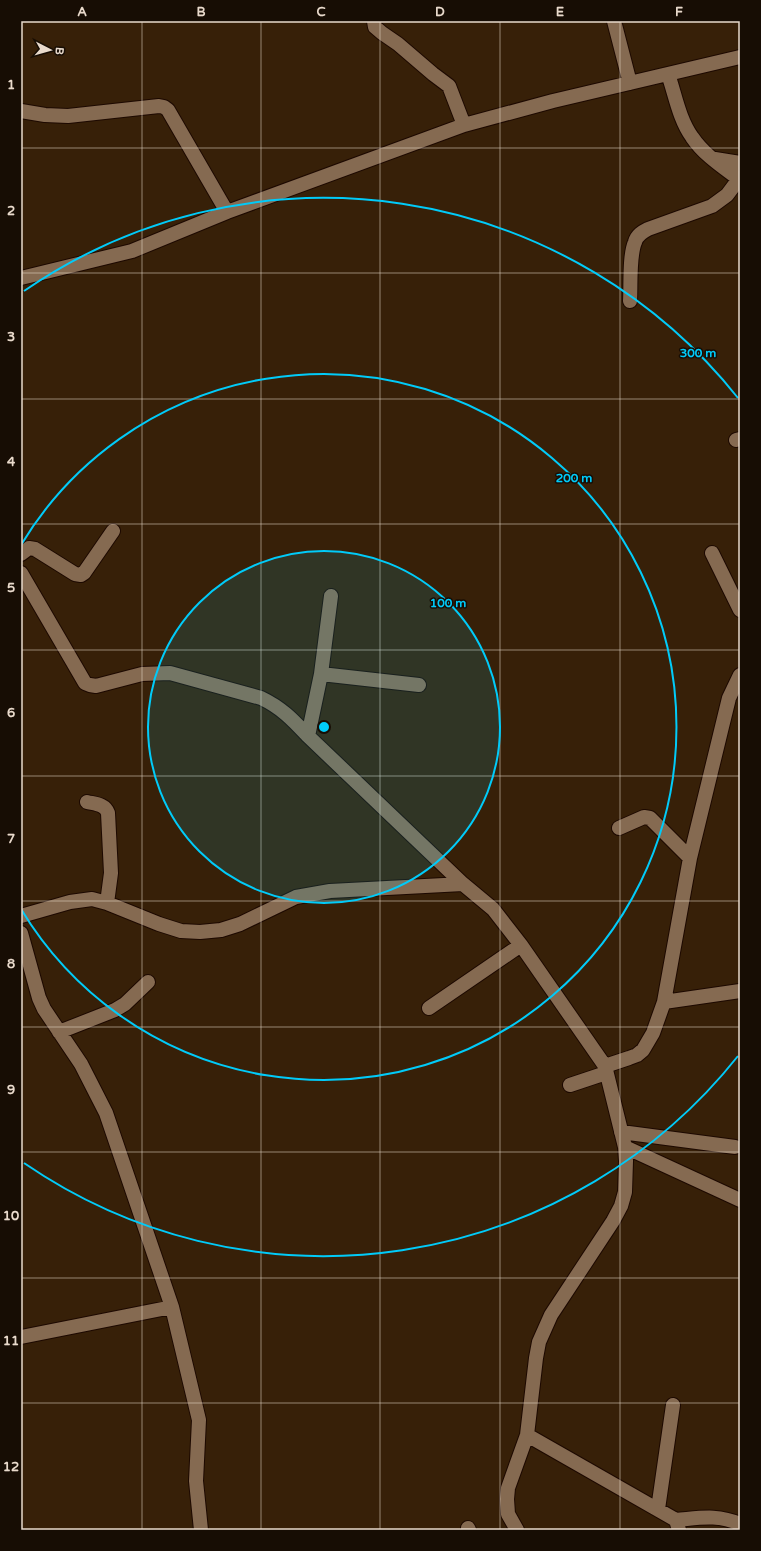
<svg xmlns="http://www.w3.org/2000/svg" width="761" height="1551" viewBox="0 0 761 1551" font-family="'Varela Round',sans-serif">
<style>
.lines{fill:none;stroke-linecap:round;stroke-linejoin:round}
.minor-casing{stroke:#1d0900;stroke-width:16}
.minor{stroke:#856a51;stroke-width:14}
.grid{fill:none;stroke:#e9dacc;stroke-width:1;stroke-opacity:0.55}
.ring{fill:none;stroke:#01cbf9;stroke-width:2}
.centre{fill:#01cbf9;stroke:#170d04;stroke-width:2}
.ring-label{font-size:12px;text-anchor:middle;font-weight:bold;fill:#01cbf9;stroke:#170d04;stroke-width:3;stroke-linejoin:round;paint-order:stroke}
.neatline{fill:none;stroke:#e9dacc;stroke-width:1.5}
.grid-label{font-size:13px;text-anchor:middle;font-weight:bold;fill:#e9dacc}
</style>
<rect width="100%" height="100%" fill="#372008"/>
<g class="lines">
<!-- minor casing -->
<g class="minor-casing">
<path id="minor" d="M 374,21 L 375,27 L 382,33 L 398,44 L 433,74 L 449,86 L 464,125
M 614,21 L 630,83
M 668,74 C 675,94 679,119 692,137 C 704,155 723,167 740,180
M 21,111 L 45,115 L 68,116 L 159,106 L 164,107 L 168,110 L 227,212
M 715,159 L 740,163
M 21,278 L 132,251 L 227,212 L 464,125 L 553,101 L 740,57
M 630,301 C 631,284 629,256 635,242 C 637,235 642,232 648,229 L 712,206 L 727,195 L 739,179
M 736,440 L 740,439
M 712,553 L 740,610
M 21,554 L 29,548 L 35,549 L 75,574 L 81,575 L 84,573 L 113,531
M 21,573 L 85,683 L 90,685 L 96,686 L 142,674 L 170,673 L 261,698 C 282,708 293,720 308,736 L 463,884 L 493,909 L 521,945 L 605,1066 L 625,1147 L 626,1161 L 625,1192 L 621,1206 L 613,1221 L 551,1315 L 539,1342 L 536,1358 L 527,1435 L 508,1488 L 507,1499 L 508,1514 L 517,1530
M 321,674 L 419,685
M 308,736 L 321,674 L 331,596
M 87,802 C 95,804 105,804 108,813 L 111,873 L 107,903
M 619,828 L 644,817 L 650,818 L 690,858
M 21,916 L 70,902 L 92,899 L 107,903 L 159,924 L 181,931 L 200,932 L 221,930 L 240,924 L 296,897 L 330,891 L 463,884
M 21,933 L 39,998 L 44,1009 L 81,1064 L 106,1113 L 172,1307 L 199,1420 L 196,1481 L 201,1530
M 664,1002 L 740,991
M 429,1008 L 521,945
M 59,1032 L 115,1010 L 125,1004 L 148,982
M 605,1066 L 629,1058 L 637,1055 L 643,1050 L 653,1033 L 664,1002 L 690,858 L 729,698 L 740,675
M 570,1085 L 606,1073
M 621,1132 L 735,1147
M 625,1147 L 740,1200
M 21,1337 L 172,1307
M 527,1435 L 676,1520 L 679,1530
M 658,1509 L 673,1405
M 676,1520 C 700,1518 717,1514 740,1524
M 468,1528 L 469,1530"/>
</g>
<!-- minor -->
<use href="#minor" class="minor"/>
</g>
<!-- grid -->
<path class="grid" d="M 142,21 L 142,1530M 261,21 L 261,1530M 380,21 L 380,1530M 500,21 L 500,1530M 620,21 L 620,1530M 21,148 L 740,148M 21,273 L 740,273M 21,399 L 740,399M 21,524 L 740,524M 21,650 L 740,650M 21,776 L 740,776M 21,901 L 740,901M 21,1027 L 740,1027M 21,1152 L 740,1152M 21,1278 L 740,1278M 21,1403 L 740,1403"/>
<!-- distance rings -->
<circle cx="324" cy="727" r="176" fill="#01cbf9" fill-opacity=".12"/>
<g class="ring">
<circle cx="324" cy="727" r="176"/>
<path d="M21 545A353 353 0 1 1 21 909"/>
<path d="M738 1056A529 529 0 0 1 24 1163M24 291A529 529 0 0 1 738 398"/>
</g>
<circle cx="324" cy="727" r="6" class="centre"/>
<g class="ring-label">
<text x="698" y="357">300 m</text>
<text x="574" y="482">200 m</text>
<text x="448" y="607">100 m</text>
</g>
<!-- border -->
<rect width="761" height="1551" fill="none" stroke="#170d04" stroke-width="44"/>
<!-- north arrow -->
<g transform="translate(50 50) rotate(96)" stroke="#170d04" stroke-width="3" paint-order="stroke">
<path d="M0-3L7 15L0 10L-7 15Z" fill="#e9dacc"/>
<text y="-6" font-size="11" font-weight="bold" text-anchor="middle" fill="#e9dacc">B</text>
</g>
<rect x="22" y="22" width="717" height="1507" class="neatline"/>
<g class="grid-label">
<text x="82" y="16">A</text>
<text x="201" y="16">B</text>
<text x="321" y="16">C</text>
<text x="440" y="16">D</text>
<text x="560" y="16">E</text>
<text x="679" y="16">F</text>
<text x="11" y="89">1</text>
<text x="11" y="215">2</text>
<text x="11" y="341">3</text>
<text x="11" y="466">4</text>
<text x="11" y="592">5</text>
<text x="11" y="717">6</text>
<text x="11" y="843">7</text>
<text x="11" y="968">8</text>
<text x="11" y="1094">9</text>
<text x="11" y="1220">10</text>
<text x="11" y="1345">11</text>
<text x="11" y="1471">12</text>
</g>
</svg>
